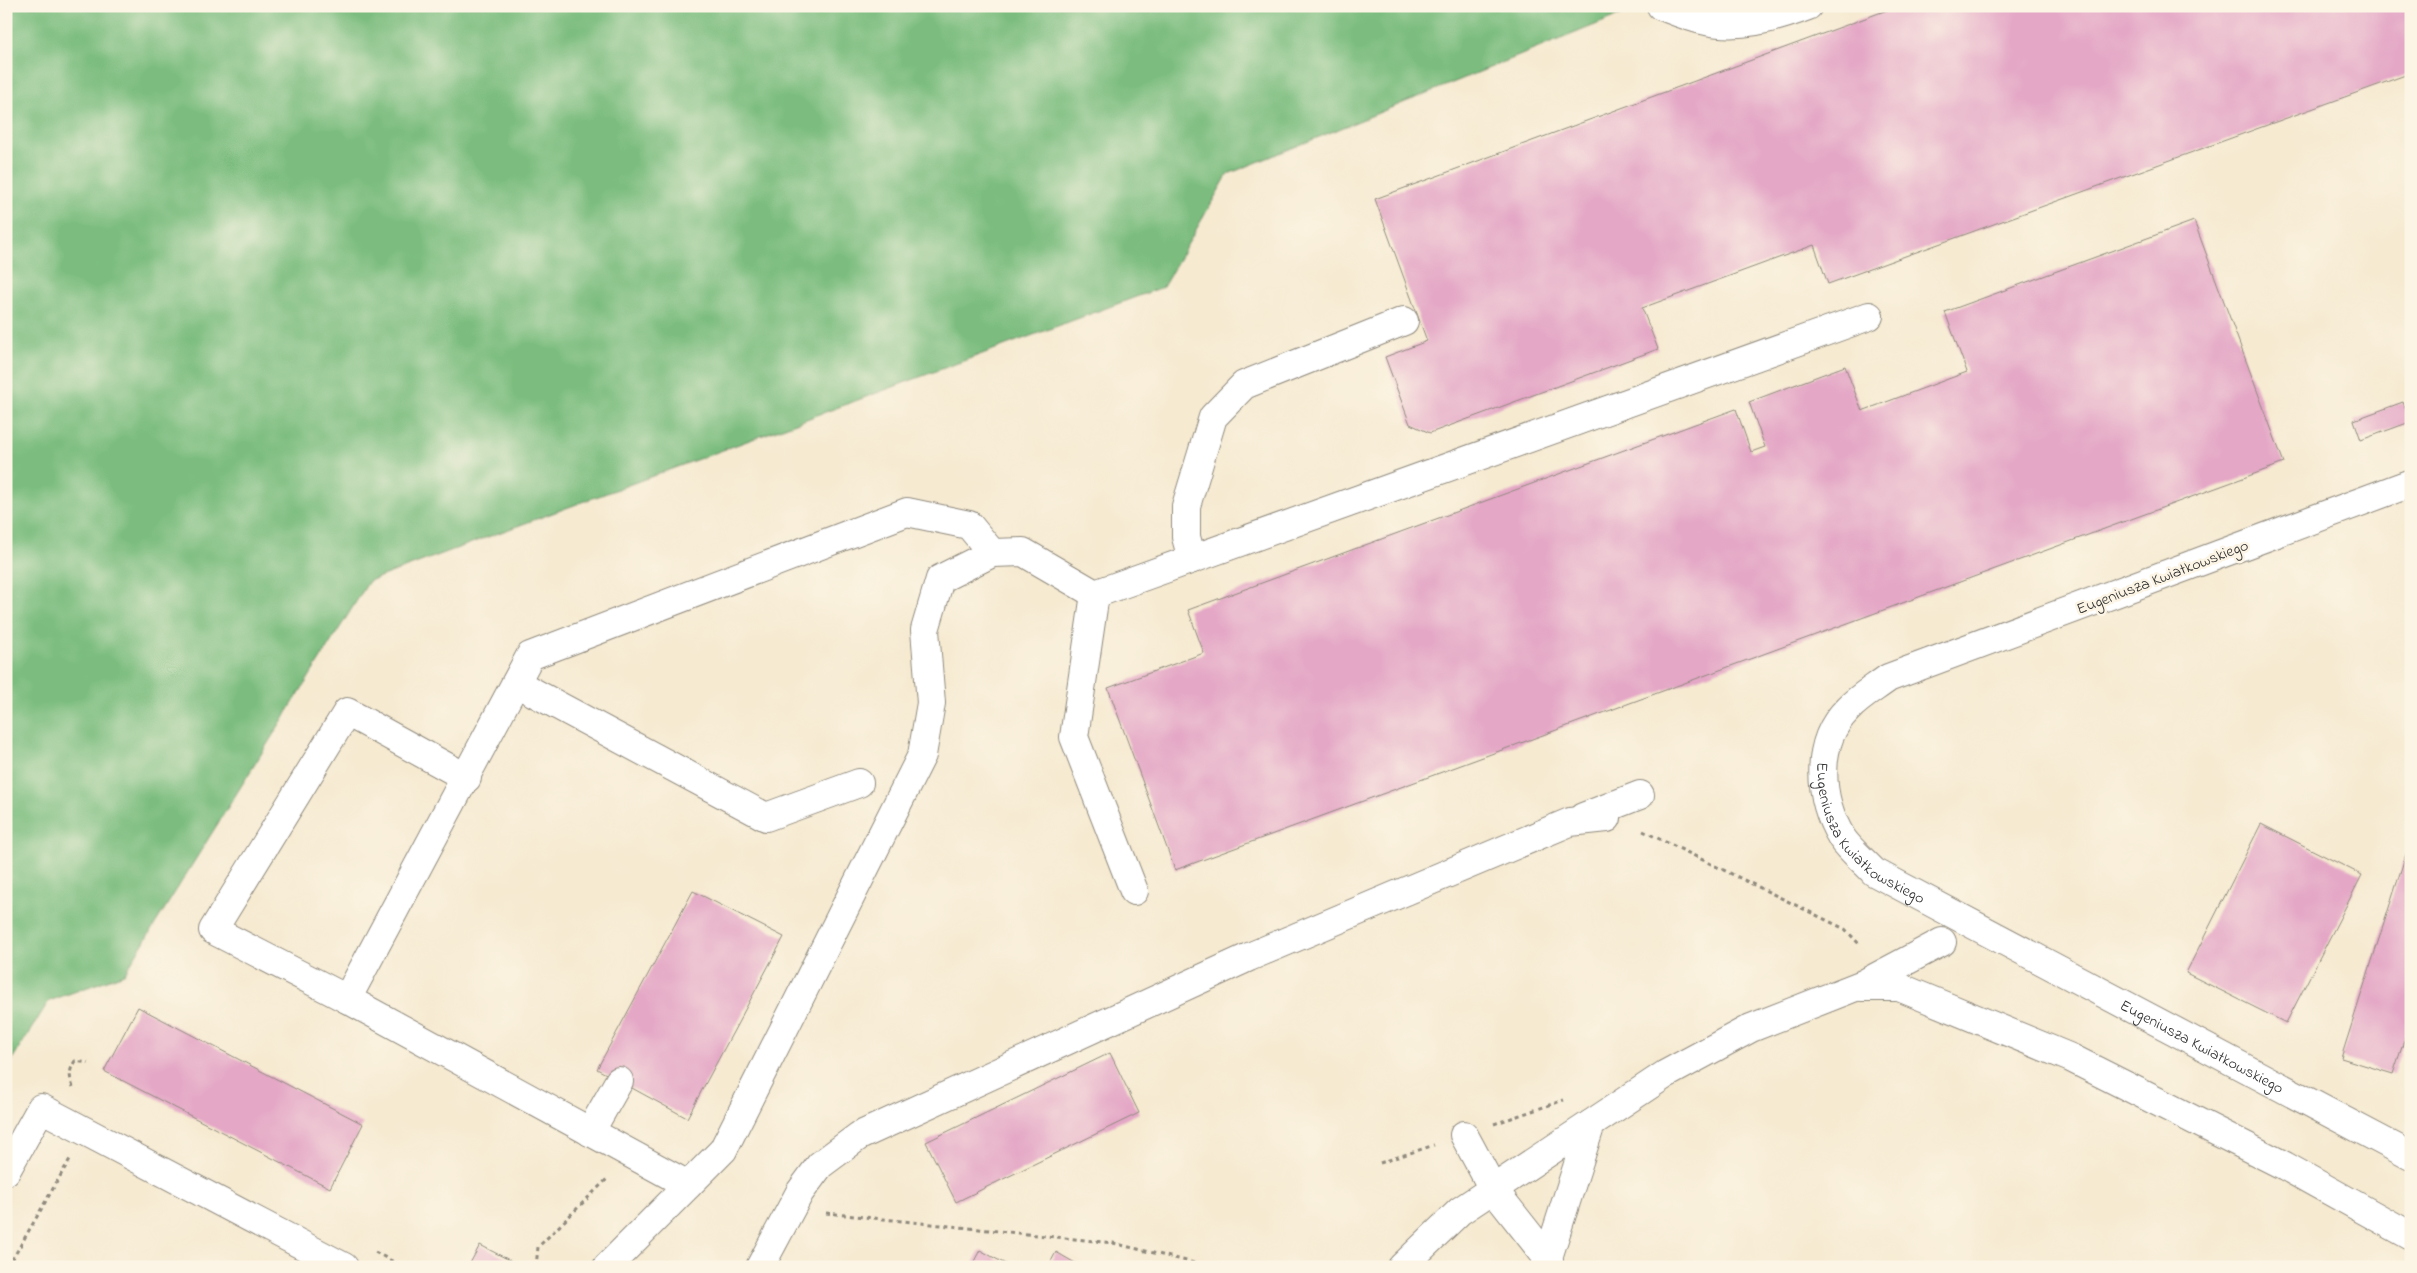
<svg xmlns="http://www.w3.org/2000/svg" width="2417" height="1273" viewBox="0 0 2417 1273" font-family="'Indie Flower',sans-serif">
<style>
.forest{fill:#7bbd7f;stroke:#537455}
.building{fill:#e4a7c6}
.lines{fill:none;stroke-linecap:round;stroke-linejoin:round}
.minor-casing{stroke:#908a7e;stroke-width:30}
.path{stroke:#908a7e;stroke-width:3;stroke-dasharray:4 4;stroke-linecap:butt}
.minor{stroke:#fff;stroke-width:28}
.labels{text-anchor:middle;stroke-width:5;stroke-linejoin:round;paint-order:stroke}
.street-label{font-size:16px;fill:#2b2b2b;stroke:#fcf5e5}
</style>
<rect width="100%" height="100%" fill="#fcf5e5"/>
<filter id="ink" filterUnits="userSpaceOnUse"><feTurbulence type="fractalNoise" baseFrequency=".02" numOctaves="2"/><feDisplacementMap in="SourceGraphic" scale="10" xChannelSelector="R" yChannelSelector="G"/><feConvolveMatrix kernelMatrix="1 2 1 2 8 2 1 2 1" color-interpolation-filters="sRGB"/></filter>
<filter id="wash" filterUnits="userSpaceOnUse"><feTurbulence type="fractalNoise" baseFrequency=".0096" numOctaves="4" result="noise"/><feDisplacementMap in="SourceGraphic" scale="20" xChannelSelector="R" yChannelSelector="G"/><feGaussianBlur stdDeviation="1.12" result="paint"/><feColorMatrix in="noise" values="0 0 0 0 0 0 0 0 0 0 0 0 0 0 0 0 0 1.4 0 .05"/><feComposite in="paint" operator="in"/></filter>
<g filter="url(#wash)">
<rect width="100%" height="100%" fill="#f6ead1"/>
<!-- forest -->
<path class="forest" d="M 6,6 L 1642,6 L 1228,174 L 1163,287 L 369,581 L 124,974 L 49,1001 L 6,1069 Z"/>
<g id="blocks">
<!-- building -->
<path class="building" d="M 1898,6 L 2411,6 L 2411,73 L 1828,284 L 1814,245 L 1642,308 L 1658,349 L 1430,433 L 1410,424 L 1385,357 L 1427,341 L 1375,199 Z
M 2194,221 L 2284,463 L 1175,870 L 1108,688 L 1204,653 L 1188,610 L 1736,409 L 1751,452 L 1765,447 L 1749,402 L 1845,366 L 1862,411 L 1967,372 L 1945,312 Z
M 2403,402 L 2410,422 L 2361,440 L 2354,420 Z
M 2261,824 L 2362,875 L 2286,1023 L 2186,973 Z
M 2408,848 L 2411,849 L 2411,1020 L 2393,1074 L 2341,1058 Z
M 693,891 L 784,937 L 687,1118 L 597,1069 Z
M 138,1007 L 363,1124 L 330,1188 L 104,1071 Z
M 1110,1053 L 1139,1113 L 956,1202 L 926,1142 Z
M 480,1245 L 523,1267 L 468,1267 Z
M 980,1250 L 1011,1267 L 971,1267 Z
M 1056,1252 L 1082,1267 L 1048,1267 Z"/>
</g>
</g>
<g filter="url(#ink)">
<use href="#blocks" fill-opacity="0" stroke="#908a7e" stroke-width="1"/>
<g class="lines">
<!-- minor casing -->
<g class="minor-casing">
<g id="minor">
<path d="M 1661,6 C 1674,11 1688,17 1702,20 C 1737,29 1774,19 1808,6"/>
<path id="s1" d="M 2411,483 L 1888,678 C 1875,688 1859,697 1848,709 C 1813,743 1819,800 1842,838 C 1850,850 1864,861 1874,872 L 2411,1156"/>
<path d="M 1192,559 L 1186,537 L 1186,506 L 1213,417 L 1244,385 L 1404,321"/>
<path d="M 1095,594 L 1074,737 L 1134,891"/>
<path d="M 516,683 L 766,817 L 859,783"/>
<path d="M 467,778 L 347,712 L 213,930 L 347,999 L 688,1185"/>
<path d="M 1583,817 L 1640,795"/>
<path d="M 1861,987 L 1899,987 L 2071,1058 L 2285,1166 L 2411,1236"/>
<path d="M 347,999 L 530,656 L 907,512 L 969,525 L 992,553"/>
<path d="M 590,1132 L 619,1081"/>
<path d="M 1464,1135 L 1493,1189 L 1549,1260"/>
<path d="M 6,1171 L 41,1108 L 344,1267"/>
<path d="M 607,1267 L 723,1150 L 922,755 L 931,703 L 925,630 L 940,579 L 992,553 L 1023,552 L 1095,594 L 1869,316"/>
<path d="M 760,1267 L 800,1192 L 820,1165 L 859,1136 L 1249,957 L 1570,822 L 1607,818"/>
<path d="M 1402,1267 L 1460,1211 L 1666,1074 L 1751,1028 L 1863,984 L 1942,942"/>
<path d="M 1545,1267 L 1591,1124"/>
</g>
</g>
<!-- path -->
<path class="path" d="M 1643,831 L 1845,929 L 1861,946
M 73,1087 C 69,1077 69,1070 75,1061 L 88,1063
M 1494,1124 L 1564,1100
M 1380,1163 L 1434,1145
M 826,1213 L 1113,1243 L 1211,1267
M 375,1252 L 403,1267
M 8,1267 L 70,1159
M 536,1267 L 538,1247 L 607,1179"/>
<!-- minor -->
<use href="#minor" class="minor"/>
</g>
</g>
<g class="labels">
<!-- street labels -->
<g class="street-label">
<text transform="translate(2162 576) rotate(-21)" y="6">Eugeniusza Kwiatkowskiego</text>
<text dy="6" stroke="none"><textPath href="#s1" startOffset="760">Eugeniusza Kwiatkowskiego</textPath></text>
<text dy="6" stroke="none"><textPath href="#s1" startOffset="1166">Eugeniusza Kwiatkowskiego</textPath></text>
</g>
</g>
<!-- margin -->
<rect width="2417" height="1273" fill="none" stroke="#fcf5e5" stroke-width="25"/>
</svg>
